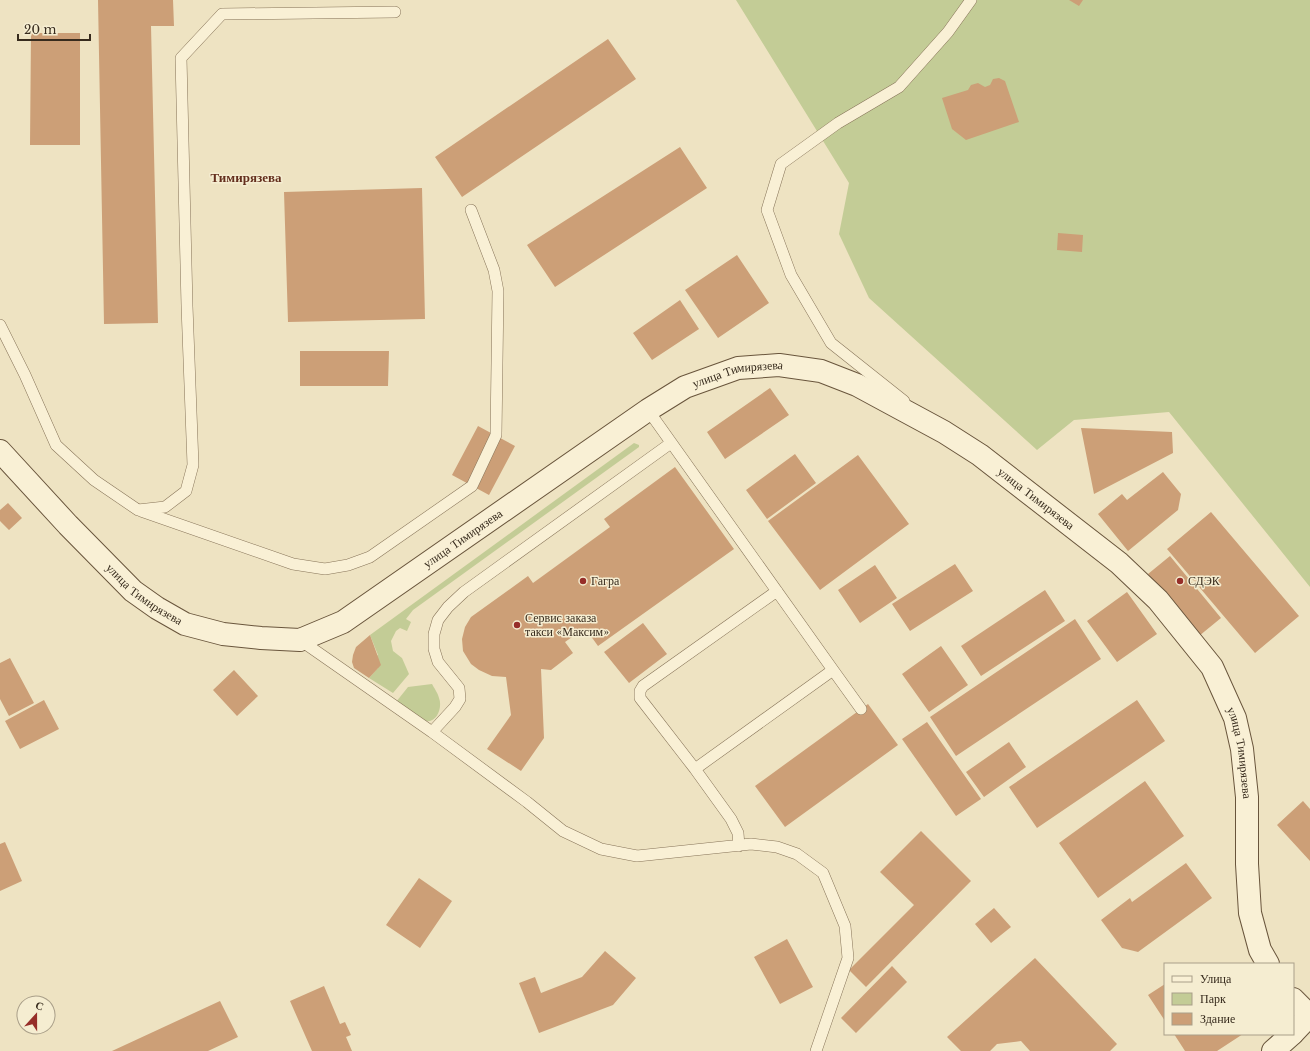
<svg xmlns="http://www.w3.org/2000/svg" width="1310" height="1051" viewBox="0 0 1310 1051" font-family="'Libre Baskerville',serif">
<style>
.green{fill:#c3cc96}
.building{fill:#cc9f77}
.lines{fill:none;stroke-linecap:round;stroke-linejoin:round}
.lane-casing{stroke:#877459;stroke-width:12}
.secondary-casing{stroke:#69553c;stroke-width:24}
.lane{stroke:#f9f0d5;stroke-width:11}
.secondary{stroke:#f9f0d5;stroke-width:22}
.poi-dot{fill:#962e29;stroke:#f5edd1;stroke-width:1.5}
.labels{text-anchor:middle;stroke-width:3;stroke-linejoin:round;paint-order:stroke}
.street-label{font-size:12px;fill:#372b1d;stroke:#f5edd1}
.poi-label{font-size:12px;fill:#372b1d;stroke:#f5edd1;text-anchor:start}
.neighbourhood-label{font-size:13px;font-weight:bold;fill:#642f1d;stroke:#f5edd1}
</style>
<rect width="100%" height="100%" fill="#eee3c2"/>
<!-- green -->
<path class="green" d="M 736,0 L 1310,0 L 1310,587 L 1169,412 L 1074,420 L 1037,450 L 869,298 L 839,234 L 849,183 Z
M 634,443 L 639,445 L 639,447 L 413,610 L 406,619 L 411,622 L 407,631 L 400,628 L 396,631 L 391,641 L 393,651 L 402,658 L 409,674 L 393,693 L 369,678 L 378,668 L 372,659 L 378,655 L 370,635 Z
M 432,684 C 434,688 438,693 439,698 C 443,708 436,726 423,720 C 414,716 405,708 396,702 L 408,687 Z"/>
<!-- building -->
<path class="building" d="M 98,0 L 173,0 L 174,26 L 151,26 L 158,323 L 104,324 Z
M 1069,0 L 1083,0 L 1079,6 Z
M 31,33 L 80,33 L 80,145 L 30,145 Z
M 608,39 L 636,79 L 462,197 L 435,157 Z
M 999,78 L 1005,81 L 1019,122 L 966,140 L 952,129 L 942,98 L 968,90 L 971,85 L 978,83 L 985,87 L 990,85 L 993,79 Z
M 680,147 L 707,188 L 555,287 L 527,245 Z
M 422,188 L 425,319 L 288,322 L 284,192 Z
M 1058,233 L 1083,235 L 1082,252 L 1057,250 Z
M 737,255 L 769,303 L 718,338 L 685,290 Z
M 680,300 L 699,329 L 652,360 L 633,333 Z
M 300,351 L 389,351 L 388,386 L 300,386 Z
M 770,388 L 789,415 L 725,459 L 707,432 Z
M 478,426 L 515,446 L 489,495 L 452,475 Z
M 1081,428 L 1172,432 L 1173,453 L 1094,494 Z
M 795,454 L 816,483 L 767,519 L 746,490 Z
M 858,455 L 909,524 L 820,590 L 768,521 Z
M 675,467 L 734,549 L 598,646 L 585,628 L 565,642 L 573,653 L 551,670 L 541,669 L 544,738 L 521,771 L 487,749 L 511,715 L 506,677 L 492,676 L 479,670 L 471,664 L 463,651 L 462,639 L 465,627 L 471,617 L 528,576 L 533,583 L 610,527 L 604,519 Z
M 1163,472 L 1181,494 L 1178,510 L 1128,551 L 1098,514 L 1122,494 L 1127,500 Z
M 8,503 L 22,518 L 9,530 L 0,521 L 0,510 Z
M 1211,512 L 1299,616 L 1255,653 L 1167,549 Z
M 1170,556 L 1221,618 L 1199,636 L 1148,574 Z
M 955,564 L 973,591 L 910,631 L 892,604 Z
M 875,565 L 897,598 L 860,623 L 838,590 Z
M 1045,590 L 1065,621 L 981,676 L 961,646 Z
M 1127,592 L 1157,634 L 1117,662 L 1087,621 Z
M 1075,619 L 1101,659 L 956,756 L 930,717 Z
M 643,623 L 667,654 L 629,683 L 604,652 Z
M 370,635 L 381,665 L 369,678 L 354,668 L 352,662 L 353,655 L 356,647 Z
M 941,646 L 968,685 L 929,712 L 902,674 Z
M 10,658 L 34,703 L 9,716 L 0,699 L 0,663 Z
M 234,670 L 258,696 L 237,716 L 213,690 Z
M 44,700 L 59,729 L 20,749 L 5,721 Z
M 1137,700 L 1165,741 L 1037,828 L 1009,787 Z
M 868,704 L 898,745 L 785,827 L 755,786 Z
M 927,722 L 981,799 L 956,816 L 902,739 Z
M 1009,742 L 1026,767 L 984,797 L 966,772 Z
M 1145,781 L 1184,836 L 1098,898 L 1059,843 Z
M 1303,801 L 1310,809 L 1310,861 L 1277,825 Z
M 921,831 L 971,881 L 866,987 L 849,970 L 914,905 L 880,872 Z
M 5,842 L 22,881 L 0,891 L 0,844 Z
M 1186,863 L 1212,898 L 1138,952 L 1122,948 L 1101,920 L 1130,898 L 1132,902 Z
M 419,878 L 452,901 L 420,948 L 386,925 Z
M 994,908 L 1011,927 L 991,943 L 975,924 Z
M 787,939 L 813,987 L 780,1004 L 754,957 Z
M 605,951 L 636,978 L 613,1005 L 539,1033 L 519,983 L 535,977 L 541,993 L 582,977 Z
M 1035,958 L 1117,1044 L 1110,1051 L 1030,1051 L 1021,1041 L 997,1044 L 990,1051 L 961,1051 L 947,1037 Z
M 892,966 L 907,982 L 856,1033 L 841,1018 Z
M 1165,984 L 1165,1021 L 1148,995 Z
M 324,986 L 340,1024 L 345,1022 L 351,1035 L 346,1037 L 352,1051 L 312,1051 L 290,1001 Z
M 220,1001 L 238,1037 L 208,1051 L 112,1051 Z
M 1174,1034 L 1243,1034 L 1217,1051 L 1185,1051 Z"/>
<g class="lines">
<!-- lane casing -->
<g class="lane-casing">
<path id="lane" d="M 0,325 L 25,375 L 56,445 L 94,480 L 138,510 L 165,507 L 186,491 L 193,465 L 187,306 L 181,58 L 222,14 L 395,12
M 904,401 L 831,343 L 791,275 L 767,210 L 781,164 L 838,123 L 899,87 L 948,32 L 971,0
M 648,410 L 833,670
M 141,511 L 293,564 L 325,569 L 348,565 L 370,557 L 472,486 L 496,435 L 498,291 L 494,270 L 471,210
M 300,640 L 432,732 L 527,802 L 563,831 L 601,849 L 637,856 L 751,844 L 777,847 L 797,854 L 823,873 L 845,926 L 848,958 L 816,1051
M 432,732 L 455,707 L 460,699 L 459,688 L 438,662 L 434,649 L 434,634 L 438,620 L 448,607 L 464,592 L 671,443
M 695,769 L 640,698 L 640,691 L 643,686 L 777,591
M 739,846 L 738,833 L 731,819 L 695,769 L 833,670 L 861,709"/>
</g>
<!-- secondary casing -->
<g class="secondary-casing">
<g id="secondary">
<path id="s1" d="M 0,451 L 68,525 L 133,591 L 157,608 L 185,624 L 223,634 L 261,638 L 300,640 L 343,622 L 648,410 L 685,387 L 738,368 L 779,365 L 821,371 L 857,385 L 944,432 L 980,455 L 1119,563 L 1158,600 L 1212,667 L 1235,718 L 1242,749 L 1247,797 L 1247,864 L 1250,913 L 1260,950 L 1268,964"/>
<path d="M 1293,999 L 1310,1016"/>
<path d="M 1293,1033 L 1309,1016"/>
<path d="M 1273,1051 L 1292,1034"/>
</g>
</g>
<!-- lane -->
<use href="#lane" class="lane"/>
<!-- secondary -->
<use href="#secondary" class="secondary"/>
</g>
<!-- markers -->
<g class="poi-dot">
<circle cx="583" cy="581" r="4"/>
<circle cx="1180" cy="581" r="4"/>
<circle cx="517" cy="625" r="4"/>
</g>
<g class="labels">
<!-- street labels -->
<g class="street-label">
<text dy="4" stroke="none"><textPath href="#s1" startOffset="888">улица Тимирязева</textPath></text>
<text dy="4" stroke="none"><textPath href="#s1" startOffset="1224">улица Тимирязева</textPath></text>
<text dy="4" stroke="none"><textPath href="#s1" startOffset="564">улица Тимирязева</textPath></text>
<text dy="4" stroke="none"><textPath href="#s1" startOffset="204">улица Тимирязева</textPath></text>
<text dy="4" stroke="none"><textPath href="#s1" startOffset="1560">улица Тимирязева</textPath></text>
</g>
<!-- poi labels -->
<g class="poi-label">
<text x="591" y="585">Гагра</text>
<text x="1188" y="585">СДЭК</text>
<text x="525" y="622">Сервис заказа<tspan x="525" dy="14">такси «Максим»</tspan></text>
</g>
<!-- neighbourhood labels -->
<g class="neighbourhood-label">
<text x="246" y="182">Тимирязева</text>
</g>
</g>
<!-- legend -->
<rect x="1164" y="963" width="130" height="72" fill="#f5edd1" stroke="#a99f89"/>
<rect x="1172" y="976" width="20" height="6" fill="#f9f0d5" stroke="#a99f89"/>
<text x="1200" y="983" font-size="12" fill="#372b1d">Улица</text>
<rect x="1172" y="993" width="20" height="12" fill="#c3cc96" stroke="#a99f89"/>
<text x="1200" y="1003" font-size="12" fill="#372b1d">Парк</text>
<rect x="1172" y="1013" width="20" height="12" fill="#cc9f77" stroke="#a99f89"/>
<text x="1200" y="1023" font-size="12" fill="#372b1d">Здание</text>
<!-- north arrow -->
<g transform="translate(36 1015) rotate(21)"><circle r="19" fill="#f5edd1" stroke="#a99f89"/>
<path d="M0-3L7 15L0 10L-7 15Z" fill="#962e29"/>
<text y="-6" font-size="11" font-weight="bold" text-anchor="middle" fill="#372b1d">С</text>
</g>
<!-- scale -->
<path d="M18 34v6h72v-6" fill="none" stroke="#372b1d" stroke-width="2"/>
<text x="24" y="34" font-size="12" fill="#372b1d" stroke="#f5edd1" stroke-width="3" paint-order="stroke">20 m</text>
</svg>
